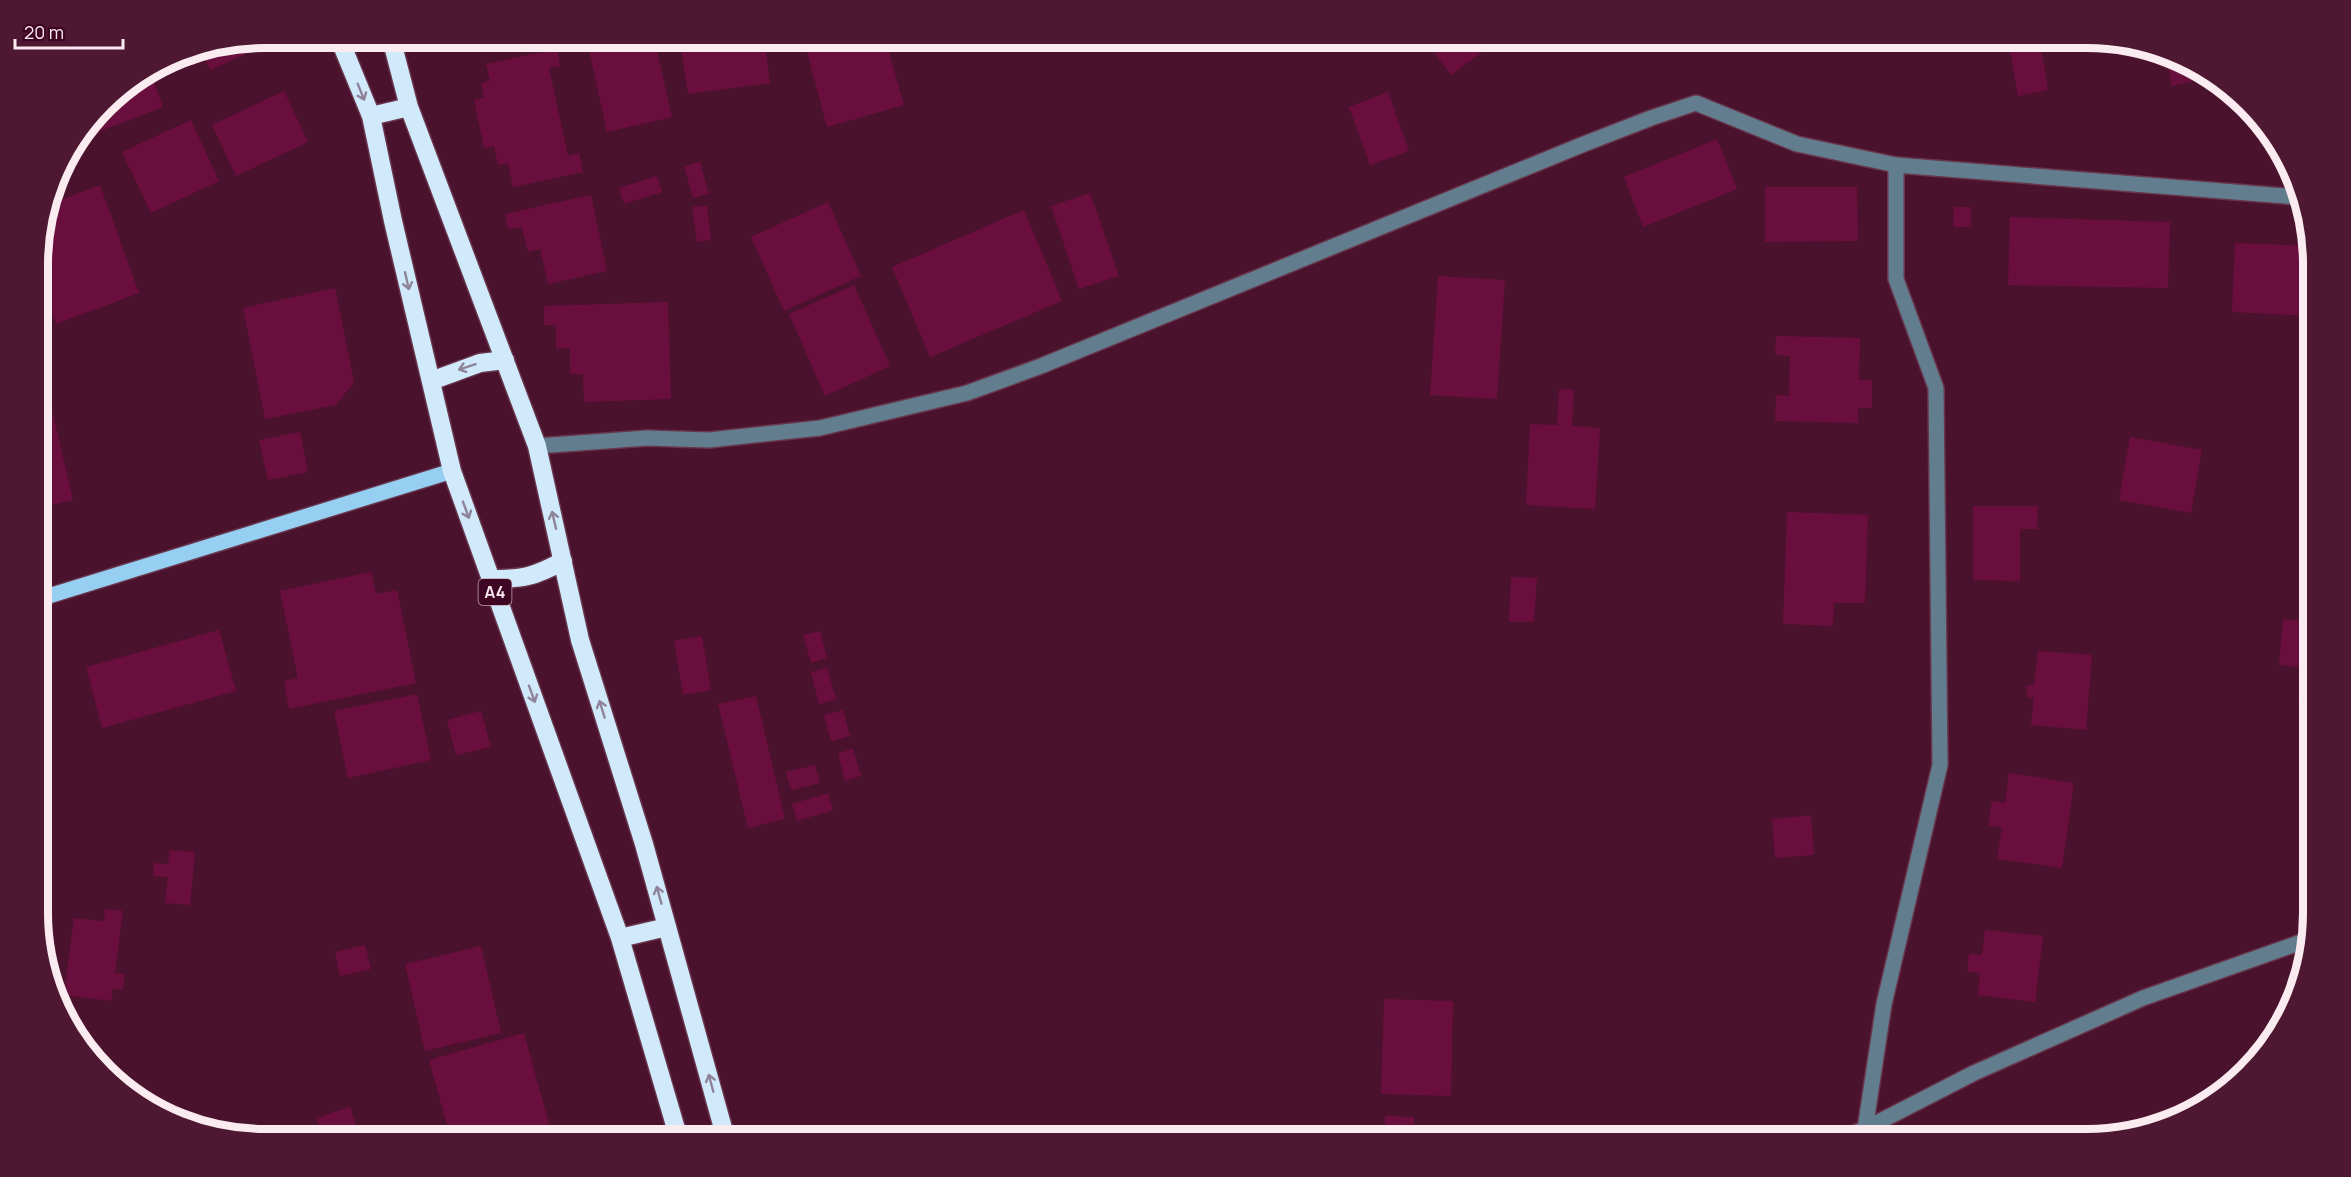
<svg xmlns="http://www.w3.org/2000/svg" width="2351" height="1177" viewBox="0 0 2351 1177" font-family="Manrope,sans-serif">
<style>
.building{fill:#6a0e3e}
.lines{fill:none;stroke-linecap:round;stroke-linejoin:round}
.minor-casing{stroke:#67354c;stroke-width:18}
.major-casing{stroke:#67354c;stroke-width:18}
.highway-casing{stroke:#67354c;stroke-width:21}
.minor{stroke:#627d8e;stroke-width:15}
.major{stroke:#96cff2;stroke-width:15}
.highway{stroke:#d0eafb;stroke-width:18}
.oneway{stroke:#8f839a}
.labels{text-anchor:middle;stroke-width:4.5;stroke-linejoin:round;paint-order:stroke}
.shield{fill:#3f0623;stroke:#c2a6b2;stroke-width:1.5}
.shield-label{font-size:16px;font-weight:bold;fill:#faebf0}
.rim{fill:none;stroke:#faebf0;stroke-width:8}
</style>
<rect width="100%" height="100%" fill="#4b122d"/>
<!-- building -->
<path class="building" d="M 618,38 L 654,38 L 672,117 L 607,132 L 588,45 Z
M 680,38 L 764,38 L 770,83 L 688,94 Z
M 829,38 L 885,38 L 904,105 L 827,127 L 805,44 Z
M 1423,38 L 1501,38 L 1451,75 Z
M 245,41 L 250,52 L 210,70 L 201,50 Z
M 2041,45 L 2048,90 L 2018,96 L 2010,50 Z
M 557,49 L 560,66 L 549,68 L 568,156 L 579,153 L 583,172 L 513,187 L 508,163 L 498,165 L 494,146 L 484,148 L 474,100 L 484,98 L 481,83 L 490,81 L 486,64 Z
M 2166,56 L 2187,61 L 2212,77 L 2172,86 Z
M 150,72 L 163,107 L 80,139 L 114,94 Z
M 284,91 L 308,142 L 236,176 L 212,125 Z
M 1388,92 L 1409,151 L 1370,165 L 1349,107 Z
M 191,120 L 219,181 L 151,213 L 122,152 Z
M 1717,139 L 1737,189 L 1643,227 L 1624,177 Z
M 700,162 L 709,194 L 693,198 L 684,166 Z
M 657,176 L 662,192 L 624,204 L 619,188 Z
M 100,185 L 139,293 L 56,324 L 38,274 L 38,249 L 50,204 Z
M 1765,187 L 1857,187 L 1858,241 L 1765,242 Z
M 1090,193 L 1119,276 L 1079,289 L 1051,206 Z
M 591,195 L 607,271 L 548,284 L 540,249 L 528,252 L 522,227 L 508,229 L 505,214 Z
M 828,202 L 861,276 L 784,311 L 751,237 Z
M 707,206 L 711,240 L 697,242 L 692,207 Z
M 1954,207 L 1971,207 L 1971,227 L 1953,227 Z
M 1024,210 L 1062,301 L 930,357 L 892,267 Z
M 2010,217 L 2170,222 L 2168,288 L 2008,285 Z
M 2235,243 L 2312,246 L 2312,316 L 2232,312 Z
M 1438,276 L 1505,280 L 1497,399 L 1430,395 Z
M 854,285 L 890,366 L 825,396 L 789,314 Z
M 335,288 L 354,382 L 336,405 L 265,419 L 243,308 Z
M 668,302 L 671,399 L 584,402 L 583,374 L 570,374 L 570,348 L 556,349 L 556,325 L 544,325 L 544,306 Z
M 1776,336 L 1860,338 L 1859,380 L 1872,380 L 1872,408 L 1858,408 L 1858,423 L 1775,421 L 1776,395 L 1789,396 L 1790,356 L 1775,355 Z
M 1559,389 L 1574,390 L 1572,426 L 1600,428 L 1595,509 L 1526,505 L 1530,424 L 1557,425 Z
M 52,410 L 73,500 L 39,508 L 38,413 Z
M 300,432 L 308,472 L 268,480 L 259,440 Z
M 2130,437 L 2202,450 L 2191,513 L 2119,500 Z
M 1973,506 L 2038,506 L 2037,529 L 2020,529 L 2020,581 L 1973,580 Z
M 1787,512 L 1868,515 L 1865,603 L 1834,603 L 1833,626 L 1783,624 Z
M 371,572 L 376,594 L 397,590 L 416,683 L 289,709 L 284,681 L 298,678 L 280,591 Z
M 1511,577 L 1537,578 L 1534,622 L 1509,622 Z
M 2283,619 L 2305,621 L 2304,638 L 2313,638 L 2313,703 L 2298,702 L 2301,667 L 2279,665 Z
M 219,630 L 236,691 L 102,728 L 86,667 Z
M 820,631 L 827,658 L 811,663 L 803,635 Z
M 702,636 L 711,690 L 683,695 L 674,641 Z
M 2038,651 L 2092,655 L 2086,730 L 2031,725 L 2034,698 L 2027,697 L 2027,685 L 2034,685 Z
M 827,668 L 836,699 L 819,704 L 811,672 Z
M 417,694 L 431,760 L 348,778 L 334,711 Z
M 756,696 L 785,819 L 748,828 L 718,704 Z
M 843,710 L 850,736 L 831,741 L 824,715 Z
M 481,711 L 491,747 L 456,755 L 447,720 Z
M 853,749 L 861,776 L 845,781 L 838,753 Z
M 815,765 L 820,783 L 791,790 L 786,772 Z
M 2009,773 L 2074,783 L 2062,868 L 1997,859 L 2002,827 L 1988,825 L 1992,801 L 2005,803 Z
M 828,793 L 833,810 L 797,821 L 792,804 Z
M 1811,815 L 1814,855 L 1775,858 L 1772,819 Z
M 170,850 L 195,852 L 190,905 L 165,903 L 168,877 L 153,876 L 154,863 L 168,864 Z
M 105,909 L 123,911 L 115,973 L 125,974 L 123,990 L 113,988 L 111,1001 L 64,995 L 74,918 L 104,921 Z
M 1985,930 L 2043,936 L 2035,1002 L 1978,995 L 1980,973 L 1967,971 L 1969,954 L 1982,955 Z
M 365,945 L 371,969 L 340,976 L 335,952 Z
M 481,946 L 501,1033 L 425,1051 L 405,964 Z
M 1384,999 L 1453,1001 L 1451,1096 L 1381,1094 Z
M 524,1033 L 553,1139 L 451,1139 L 429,1060 Z
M 350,1107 L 359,1135 L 344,1139 L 324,1139 L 316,1118 Z
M 1385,1116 L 1414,1117 L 1414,1139 L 1385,1139 Z"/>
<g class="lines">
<!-- minor casing -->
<g class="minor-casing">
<path id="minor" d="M 537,446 L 647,438 L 709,440 L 820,428 L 967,393 L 1041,366 L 1584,144 L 1651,118 L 1696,103 L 1797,144 L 1896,165 L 2297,197
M 1865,1129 L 1884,1004 L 1940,765 L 1936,388 L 1896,279 L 1896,165
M 1839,1139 L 1865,1129 L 1974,1073 L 2143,998 L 2307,940"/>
</g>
<!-- major casing -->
<g class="major-casing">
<path id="major" d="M 39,599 L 452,471"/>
</g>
<!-- highway casing -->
<g class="highway-casing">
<path id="highway" d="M 339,38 L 371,116 L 393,221 L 452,471 L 620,938 L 679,1139
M 391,38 L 409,107 L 537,446 L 580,640 L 644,844 L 726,1139
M 371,116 L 409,107
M 431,381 L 480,363 L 505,360
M 490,579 C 523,579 534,577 563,561
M 620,938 L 667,927"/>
</g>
<!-- minor -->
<use href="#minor" class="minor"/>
<!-- major -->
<use href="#major" class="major"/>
<!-- highway -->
<use href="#highway" class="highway"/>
</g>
<!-- one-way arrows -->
<defs><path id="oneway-shaft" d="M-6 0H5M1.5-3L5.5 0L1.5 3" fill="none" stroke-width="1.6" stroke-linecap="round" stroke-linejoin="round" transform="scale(1.5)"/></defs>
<g class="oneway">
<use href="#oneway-shaft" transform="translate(361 92) rotate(68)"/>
<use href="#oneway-shaft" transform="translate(407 281) rotate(77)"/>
<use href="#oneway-shaft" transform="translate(467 367) rotate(162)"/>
<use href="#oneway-shaft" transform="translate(466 510) rotate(70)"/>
<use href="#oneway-shaft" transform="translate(554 520) rotate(-103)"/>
<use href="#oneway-shaft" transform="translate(532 694) rotate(70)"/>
<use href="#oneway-shaft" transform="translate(602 709) rotate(-107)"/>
<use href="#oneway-shaft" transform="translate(659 895) rotate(-106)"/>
<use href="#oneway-shaft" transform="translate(711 1083) rotate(-105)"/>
</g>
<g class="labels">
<!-- shield labels -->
<rect class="shield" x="478.5" y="579" width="33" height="26" rx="4.5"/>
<g class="shield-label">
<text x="495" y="598">A4</text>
</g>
</g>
<!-- crop -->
<path d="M0 0H2351V1177H0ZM264 48H2087A216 216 0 0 1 2303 264V913A216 216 0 0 1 2087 1129H264A216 216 0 0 1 48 913V264A216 216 0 0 1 264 48Z" fill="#4e1833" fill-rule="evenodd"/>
<path class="rim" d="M264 48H2087A216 216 0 0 1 2303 264V913A216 216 0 0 1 2087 1129H264A216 216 0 0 1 48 913V264A216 216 0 0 1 264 48Z"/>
<!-- scale -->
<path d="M15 39v9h108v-9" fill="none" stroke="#faebf0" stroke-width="3"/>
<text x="24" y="39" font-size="18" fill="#faebf0" stroke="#3f0623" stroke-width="4.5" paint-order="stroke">20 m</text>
</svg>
